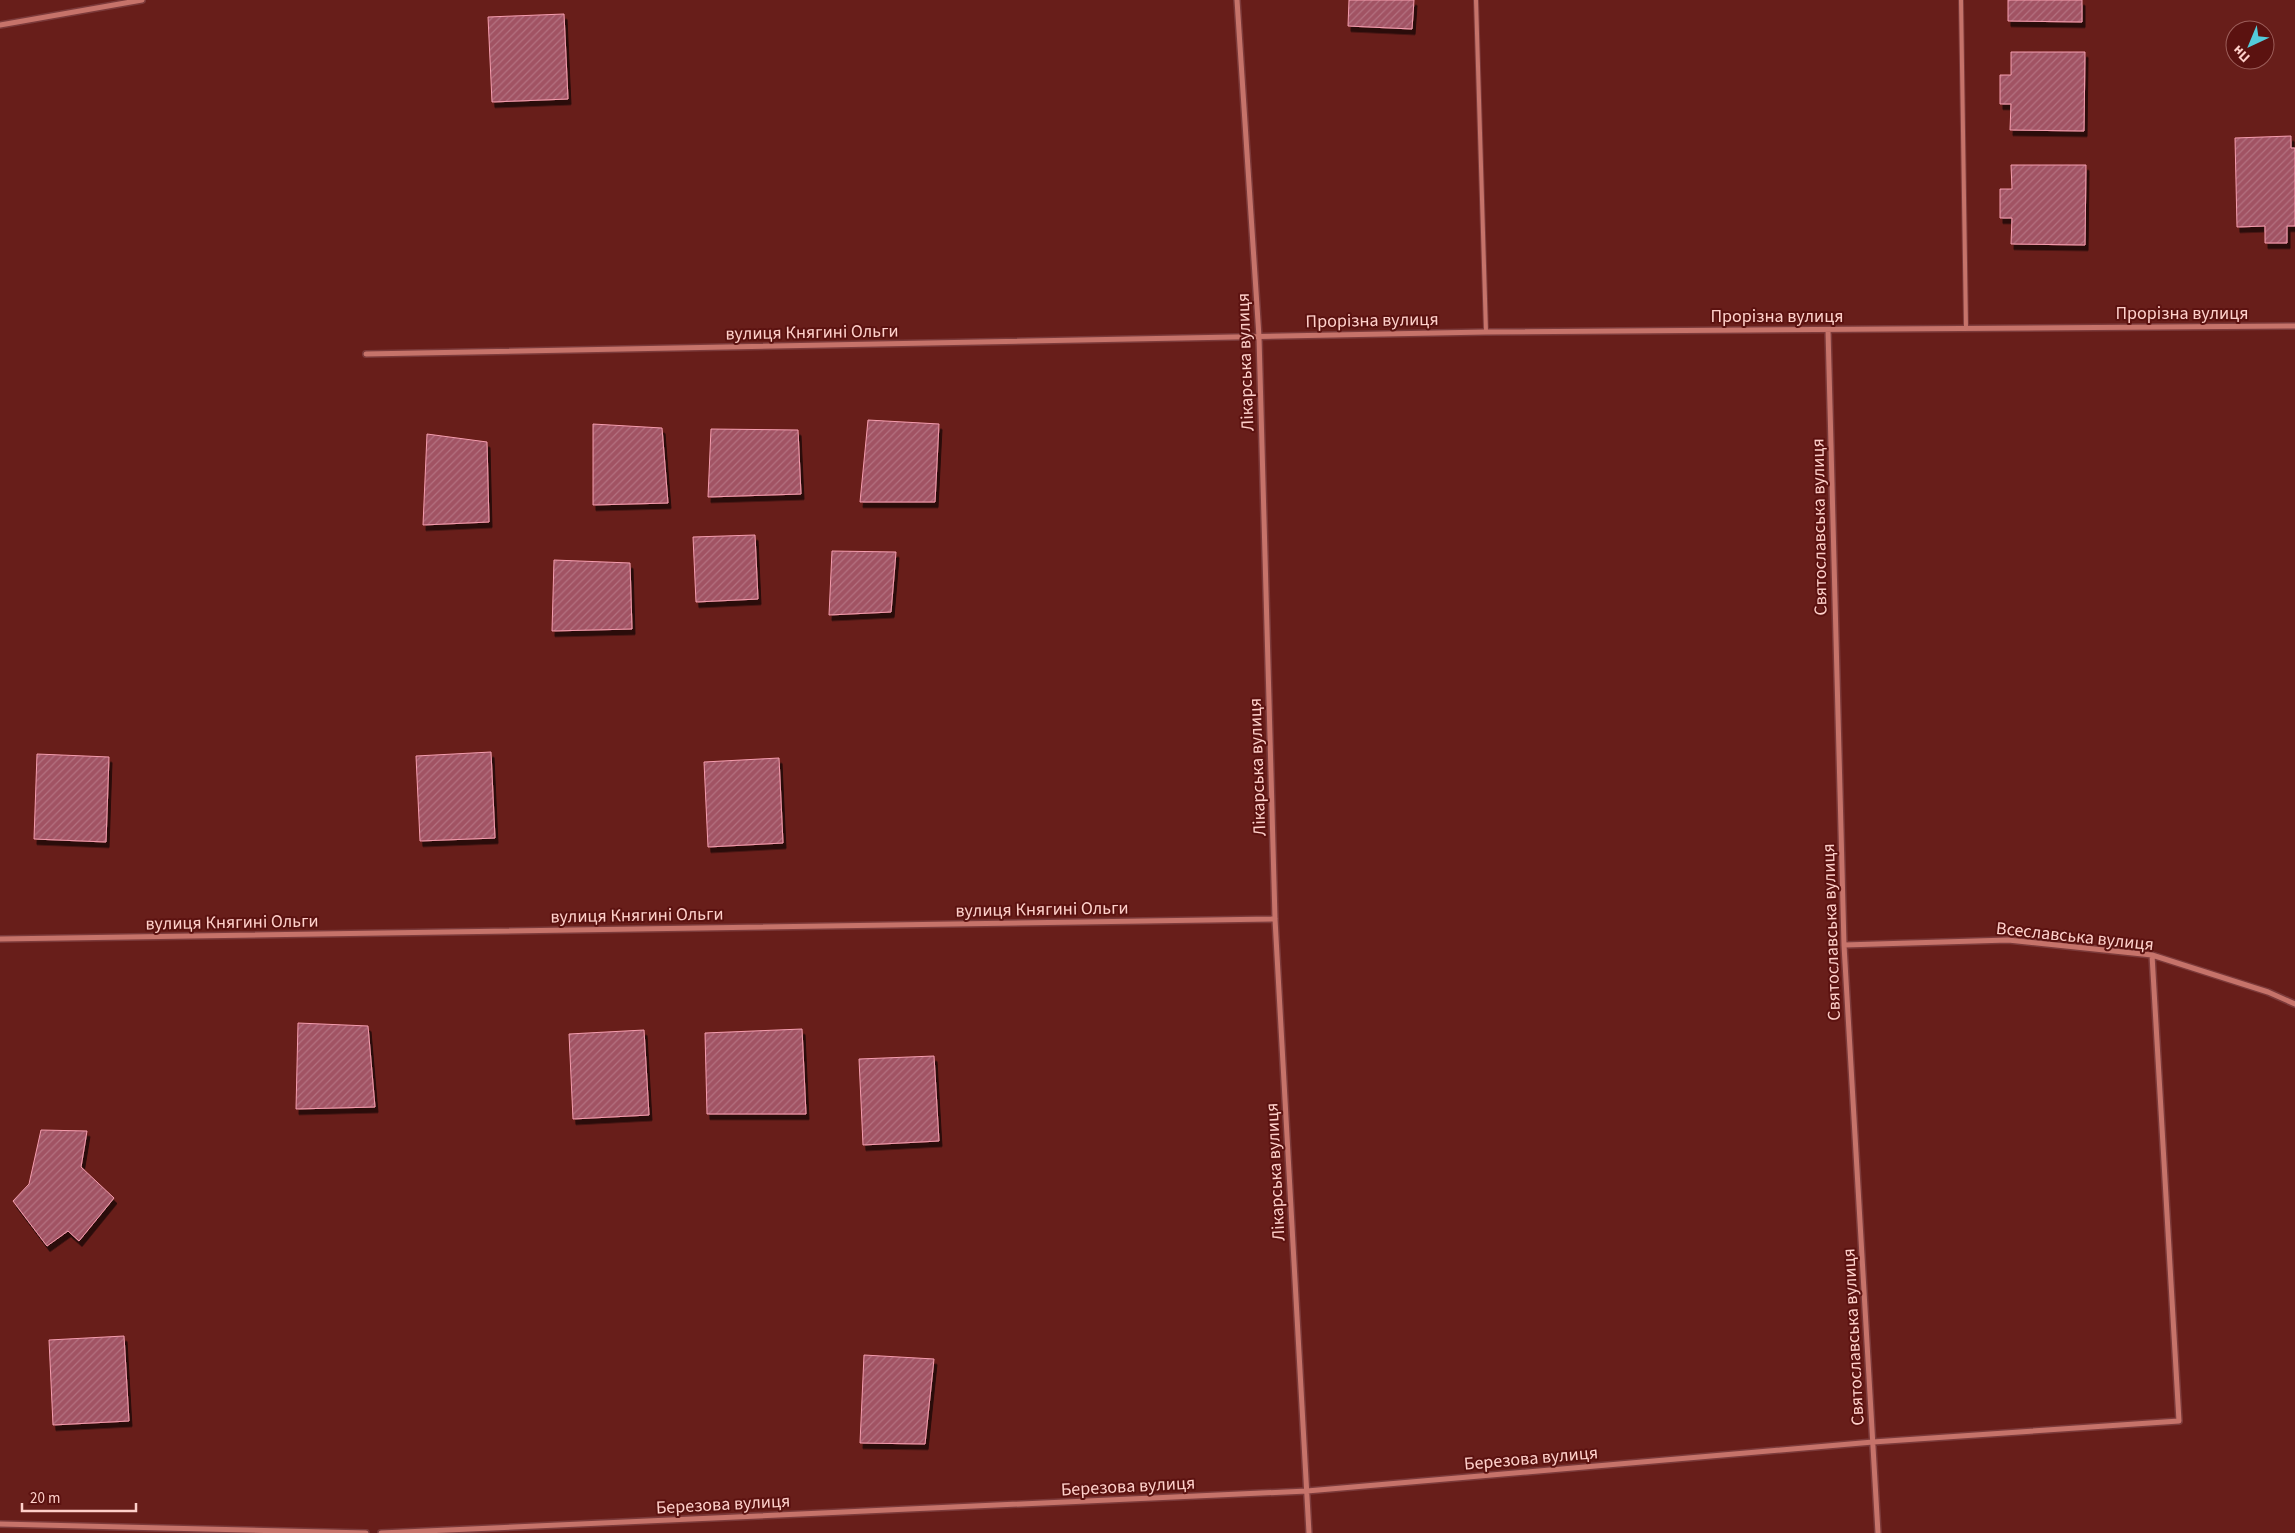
<svg xmlns="http://www.w3.org/2000/svg" width="2295" height="1533" viewBox="0 0 2295 1533" font-family="'Source Sans 3',sans-serif">
<style>
.building{fill:url(#building-hatch);stroke:#f59dae;filter:url(#shadow)}
.lines{fill:none;stroke-linecap:round;stroke-linejoin:round}
.lane-casing{stroke:#7c3a3a;stroke-width:6}
.street-casing{stroke:#7c3a3a;stroke-width:8}
.lane{stroke:#c6736a;stroke-width:4}
.street{stroke:#c6736a;stroke-width:5}
.labels{text-anchor:middle;stroke-width:4;stroke-linejoin:round;paint-order:stroke}
.street-label{font-size:18px;fill:#fed0ca;stroke:#5b1210}
</style>
<defs>
<pattern id="building-hatch" width="6" height="6" patternUnits="userSpaceOnUse" patternTransform="scale(1.25)"><rect width="6" height="6" fill="#a15264"/><path d="M-1 1l2-2M0 6l6-6M5 7l2-2" fill="none" stroke="#b47280"/></pattern>
<filter id="shadow"><feDropShadow dx="3" dy="5.5" stdDeviation="0" flood-color="#0009"/></filter>
</defs>
<rect width="100%" height="100%" fill="#681e1a"/>
<!-- building -->
<path class="building" d="M 1349,0 L 1414,0 L 1412,29 L 1348,26 Z
M 2008,0 L 2082,0 L 2082,22 L 2008,21 Z
M 564,14 L 568,99 L 492,102 L 488,17 Z
M 2011,52 L 2085,52 L 2084,131 L 2010,130 L 2011,104 L 2000,104 L 2000,75 L 2011,75 Z
M 2291,136 L 2291,148 L 2295,148 L 2295,226 L 2287,226 L 2287,243 L 2265,243 L 2265,226 L 2237,227 L 2235,138 Z
M 2011,165 L 2086,165 L 2085,245 L 2011,244 L 2012,218 L 2000,218 L 2000,189 L 2012,189 Z
M 868,420 L 939,424 L 935,502 L 860,502 Z
M 593,424 L 662,428 L 668,503 L 593,505 Z
M 711,429 L 798,430 L 801,494 L 708,497 Z
M 427,434 L 487,442 L 489,522 L 423,525 Z
M 755,535 L 758,599 L 696,602 L 693,537 Z
M 832,551 L 896,552 L 891,612 L 829,615 Z
M 554,560 L 630,563 L 632,629 L 552,631 Z
M 491,752 L 495,838 L 420,841 L 416,756 Z
M 37,754 L 109,757 L 106,842 L 34,839 Z
M 779,758 L 783,843 L 708,847 L 704,762 Z
M 298,1023 L 368,1026 L 375,1107 L 296,1109 Z
M 802,1029 L 806,1114 L 707,1114 L 705,1033 Z
M 644,1030 L 649,1115 L 573,1119 L 569,1034 Z
M 934,1056 L 939,1141 L 863,1145 L 859,1059 Z
M 41,1130 L 87,1131 L 81,1167 L 114,1198 L 79,1241 L 68,1231 L 47,1246 L 13,1201 L 29,1184 Z
M 124,1336 L 129,1421 L 53,1425 L 49,1340 Z
M 864,1355 L 934,1359 L 925,1444 L 860,1443 Z"/>
<g class="lines">
<!-- lane casing -->
<g class="lane-casing">
<path id="lane" d="M 1476,0 L 1486,332
M 1961,0 L 1966,328"/>
</g>
<!-- street casing -->
<g class="street-casing">
<path id="street" d="M 1237,0 L 1259,337 L 1275,919 L 1309,1533
M 0,25 L 142,0
M 1828,330 L 1844,945 L 1878,1533
M 366,354 L 1486,332 L 2295,326
M 0,939 L 1275,919
M 1844,945 L 2008,940 L 2152,955 L 2268,992 L 2295,1004
M 0,1524 L 366,1533
M 381,1533 L 1307,1491 L 1873,1442 L 2179,1421 L 2152,955"/>
</g>
<!-- lane -->
<use href="#lane" class="lane"/>
<!-- street -->
<use href="#street" class="street"/>
</g>
<g class="labels">
<!-- street labels -->
<g class="street-label">
<text x="2182" y="319">Прорізна вулиця</text>
<text x="1777" y="322">Прорізна вулиця</text>
<text transform="translate(1372 320) rotate(-1)" y="6">Прорізна вулиця</text>
<text transform="translate(812 332) rotate(-1)" y="6">вулиця Княгині Ольги</text>
<text transform="translate(1245 362) rotate(-92)" y="6">Лікарська вулиця</text>
<text transform="translate(1819 527) rotate(-91)" y="6">Святославська вулиця</text>
<text transform="translate(1257 767) rotate(-92)" y="6">Лікарська вулиця</text>
<text transform="translate(1042 909) rotate(-1)" y="6">вулиця Княгині Ольги</text>
<text transform="translate(637 915) rotate(-1)" y="6">вулиця Княгині Ольги</text>
<text transform="translate(232 922) rotate(-1)" y="6">вулиця Княгині Ольги</text>
<text transform="translate(1831 932) rotate(-92)" y="6">Святославська вулиця</text>
<text transform="translate(2075 936) rotate(6)" y="6">Всеславська вулиця</text>
<text transform="translate(1275 1172) rotate(-93)" y="6">Лікарська вулиця</text>
<text transform="translate(1853 1337) rotate(-93)" y="6">Святославська вулиця</text>
<text transform="translate(1531 1458) rotate(-5)" y="6">Березова вулиця</text>
<text transform="translate(1128 1486) rotate(-3)" y="6">Березова вулиця</text>
<text transform="translate(723 1504) rotate(-3)" y="6">Березова вулиця</text>
</g>
</g>
<!-- north arrow -->
<g transform="translate(2250 45) rotate(224)"><circle r="24" fill="#5b1210" stroke="#9c5e5a"/>
<path d="M0-4L9 19L0 12L-9 19Z" fill="#53cbda"/>
<text y="-8" font-size="14" font-weight="bold" text-anchor="middle" fill="#fed0ca">Пн</text>
</g>
<!-- scale -->
<path d="M22 1503v8h114v-8" fill="none" stroke="#fed0ca" stroke-width="2.5"/>
<text x="30" y="1503" font-size="15" fill="#fed0ca" stroke="#5b1210" stroke-width="4" paint-order="stroke">20 m</text>
</svg>
